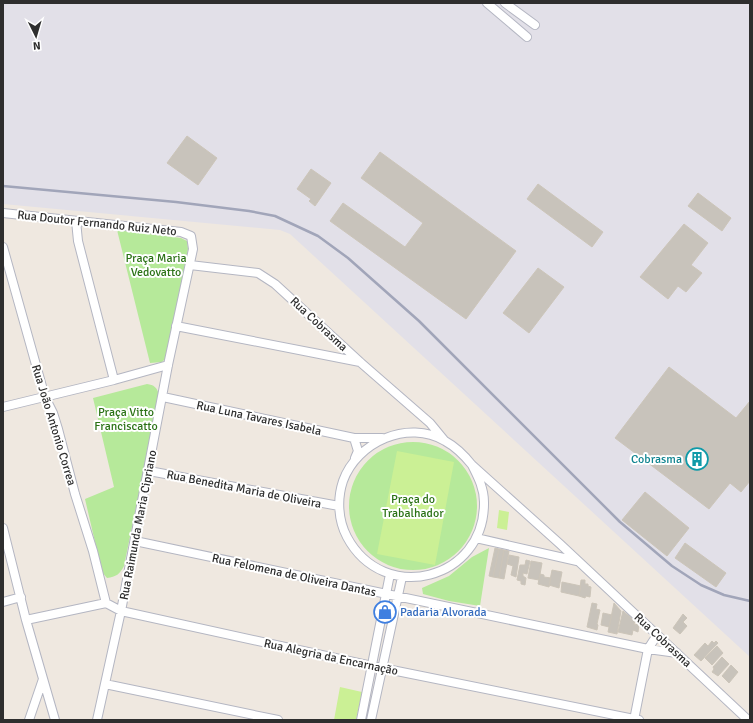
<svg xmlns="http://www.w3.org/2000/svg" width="753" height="723" viewBox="0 0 753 723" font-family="Signika,sans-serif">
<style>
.industrial{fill:#e2e0e8}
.green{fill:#b6e99a}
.pitch{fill:#cbf095}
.building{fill:#c8c3bb;stroke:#ccc5b9}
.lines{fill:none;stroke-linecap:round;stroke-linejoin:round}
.minor-casing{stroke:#b4b6c2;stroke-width:10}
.minor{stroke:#fff;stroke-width:8}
.rail{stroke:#a1a5b9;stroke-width:2.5}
.labels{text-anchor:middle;stroke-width:4;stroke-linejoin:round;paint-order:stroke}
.street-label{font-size:12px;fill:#2e2e2e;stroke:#fff}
.park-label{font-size:12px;fill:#2b7216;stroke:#fff}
.culture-label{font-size:12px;fill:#0d838f;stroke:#fff;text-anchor:end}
.shop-label{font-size:12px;fill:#366cbe;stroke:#fff;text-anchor:start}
</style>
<rect width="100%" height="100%" fill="#efe8e0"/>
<!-- industrial -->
<path class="industrial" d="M 3,3 L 750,3 L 750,657 L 290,234 L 280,230 L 3,204 Z"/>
<!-- green -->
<path class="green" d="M 117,230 L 181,238 L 187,241 L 188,249 L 167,357 L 162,362 L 150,363 Z
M 147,384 C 154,385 157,387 159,395 L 124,566 C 120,574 116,577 107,578 L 102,572 L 85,499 L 114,487 L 93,398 Z
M349 506a64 64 0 1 1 128 0a64 64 0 1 1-128 0Z
M 489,548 L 480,606 L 449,601 L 423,594 L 422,588 L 449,576 L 472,557 Z"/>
<!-- pitch -->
<path class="pitch" d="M 397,451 L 454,462 L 435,565 L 377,554 Z
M 499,510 L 509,512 L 507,530 L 497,528 Z
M 340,687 L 362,692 L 356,720 L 334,720 Z"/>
<!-- building -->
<path class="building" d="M 187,136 L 217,158 L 198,185 L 167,163 Z
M 380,152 L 516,251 L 466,319 L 330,221 L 343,203 L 405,247 L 423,223 L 361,178 Z
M 311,169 L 331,183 L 315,206 L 309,201 L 311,199 L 297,189 Z
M 538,184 L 603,232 L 592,247 L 527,199 Z
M 698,193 L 731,218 L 722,231 L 688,206 Z
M 684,224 L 708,243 L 691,265 L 702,273 L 686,292 L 678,286 L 668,299 L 640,277 Z
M 538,268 L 564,287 L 529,333 L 503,313 Z
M 669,367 L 736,418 L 750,401 L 750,481 L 741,492 L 730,483 L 709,509 L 615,438 Z
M 645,492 L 689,528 L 667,556 L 622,520 Z
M 685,543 L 726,573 L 716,587 L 675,558 Z
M 495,548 L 499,549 L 493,577 L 489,576 Z
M 499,549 L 504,550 L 499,578 L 493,577 Z
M 504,550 L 509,551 L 504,579 L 499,578 Z
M 509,555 L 519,557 L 516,577 L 511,575 L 513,566 L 507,564 Z
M 526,560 L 530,561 L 527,574 L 523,573 L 523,576 L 526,578 L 525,585 L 521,584 L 521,581 L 517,580 L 520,565 L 525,565 Z
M 531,561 L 542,563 L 539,580 L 528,578 Z
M 552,570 L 562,572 L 559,588 L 549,585 Z
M 540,574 L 544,575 L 544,577 L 551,578 L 549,587 L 538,584 Z
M 581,580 L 585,580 L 585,584 L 588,584 L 588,586 L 591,587 L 590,597 L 586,596 L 585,598 L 579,596 Z
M 562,582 L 581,586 L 579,596 L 561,592 Z
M 592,603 L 597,604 L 596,609 L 600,610 L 597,624 L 598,625 L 597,630 L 587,627 Z
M 614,603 L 621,611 L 617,634 L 608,632 Z
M 623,611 L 635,621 L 634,624 L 639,625 L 638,632 L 633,630 L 632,635 L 618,632 Z
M 603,613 L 612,615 L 609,627 L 601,625 Z
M 683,614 L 687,618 L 683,622 L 687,626 L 680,634 L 673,628 Z
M 712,641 L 714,643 L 716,641 L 718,643 L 701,661 L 694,655 L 705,643 L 708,646 Z
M 717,646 L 723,653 L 712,665 L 705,658 Z
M 722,657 L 729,664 L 718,676 L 712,672 L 714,669 L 713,667 Z
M 731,665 L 738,672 L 729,683 L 722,676 Z"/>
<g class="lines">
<!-- minor casing -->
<g class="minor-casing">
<path id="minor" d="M 487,3 L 527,37
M 505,3 L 535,25
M 3,213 L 181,232 L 191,236 L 193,249 L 168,365 L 121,611 L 97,720
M 76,221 L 78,241 L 114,380
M 3,247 L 45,397 L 53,413 L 58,429 L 75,494 L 93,551 L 106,603
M 190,265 L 258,273 L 275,284 L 360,362 L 430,423 L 444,440
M 176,326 L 360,362
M 163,397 L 354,438 L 382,438
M 3,407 L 114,380 L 168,365
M 354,438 L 358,451 L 355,458
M 472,465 C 478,477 484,488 484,502 C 485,580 384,606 347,537 C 338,520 337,499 343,481 C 357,442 408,419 445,441 C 456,447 464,455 472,465 L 560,544 L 748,720
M 149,471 L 339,506
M 3,528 L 26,620 L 55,720
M 476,538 L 577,561
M 135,541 L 648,649 L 657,635
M 3,602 L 21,597
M 26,620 L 106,603 L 121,611 L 372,666 L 639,720
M 105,684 L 278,720
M 29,720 L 43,679
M 361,720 L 390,574
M 371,720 L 402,577
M 634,720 L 648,649 L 677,653"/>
</g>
<!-- minor -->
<use href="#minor" class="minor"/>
<!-- rail -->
<path class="rail" d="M 3,186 L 176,202 L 249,211 L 275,216 L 318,236 L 348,258 L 419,321 L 620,522 L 672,566 L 701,585 L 724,595 L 750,601"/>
</g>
<!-- icons -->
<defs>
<g id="building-ring" transform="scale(1.15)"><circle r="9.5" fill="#fff" stroke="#0f9aa8" stroke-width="1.5"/><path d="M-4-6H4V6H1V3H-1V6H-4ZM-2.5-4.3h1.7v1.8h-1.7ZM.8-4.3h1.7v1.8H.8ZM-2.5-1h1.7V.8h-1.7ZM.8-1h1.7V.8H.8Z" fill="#0f9aa8"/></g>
<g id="shop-ring" transform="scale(1.15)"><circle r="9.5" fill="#fff" stroke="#3f7fe0" stroke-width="1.5"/><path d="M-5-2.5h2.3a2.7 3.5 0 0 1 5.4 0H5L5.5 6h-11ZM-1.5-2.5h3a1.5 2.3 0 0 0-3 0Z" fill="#3f7fe0"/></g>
</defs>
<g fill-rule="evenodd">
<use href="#building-ring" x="697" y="459"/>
<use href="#shop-ring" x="385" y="612"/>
</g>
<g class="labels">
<!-- street labels -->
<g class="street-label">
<text transform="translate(97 223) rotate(6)" y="4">Rua Doutor Fernando Ruiz Neto</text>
<text transform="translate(319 324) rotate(43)" y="4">Rua Cobrasma</text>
<text transform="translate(259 418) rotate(12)" y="4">Rua Luna Tavares Isabela</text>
<text transform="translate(54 425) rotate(73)" y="4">Rua João Antonio Correa</text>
<text transform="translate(244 489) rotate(11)" y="4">Rua Benedita Maria de Oliveira</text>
<text transform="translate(138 525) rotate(-79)" y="4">Rua Raimunda Maria Cipriano</text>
<text transform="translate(294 575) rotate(12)" y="4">Rua Felomena de Oliveira Dantas</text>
<text transform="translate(663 640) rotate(43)" y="4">Rua Cobrasma</text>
<text transform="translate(331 657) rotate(12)" y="4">Rua Alegria da Encarnação</text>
</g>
<!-- park labels -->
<g class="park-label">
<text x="156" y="262">Praça Maria<tspan x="156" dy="14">Vedovatto</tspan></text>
<text x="126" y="416">Praça Vitto<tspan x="126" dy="14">Franciscatto</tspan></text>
<text x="413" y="503">Praça do<tspan x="413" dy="14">Trabalhador</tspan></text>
</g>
<!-- culture labels -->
<g class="culture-label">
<text x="682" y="463">Cobrasma</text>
</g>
<!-- shop labels -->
<g class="shop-label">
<text x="400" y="616">Padaria Alvorada</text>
</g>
</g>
<!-- border -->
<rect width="753" height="723" fill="none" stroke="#2e2e2e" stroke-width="8"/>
<!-- north arrow -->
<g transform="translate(36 36) rotate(175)" stroke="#ffffff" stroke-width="3" paint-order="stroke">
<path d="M0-3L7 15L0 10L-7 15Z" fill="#2e2e2e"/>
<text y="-6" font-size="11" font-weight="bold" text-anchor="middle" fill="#2e2e2e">N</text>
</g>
</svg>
